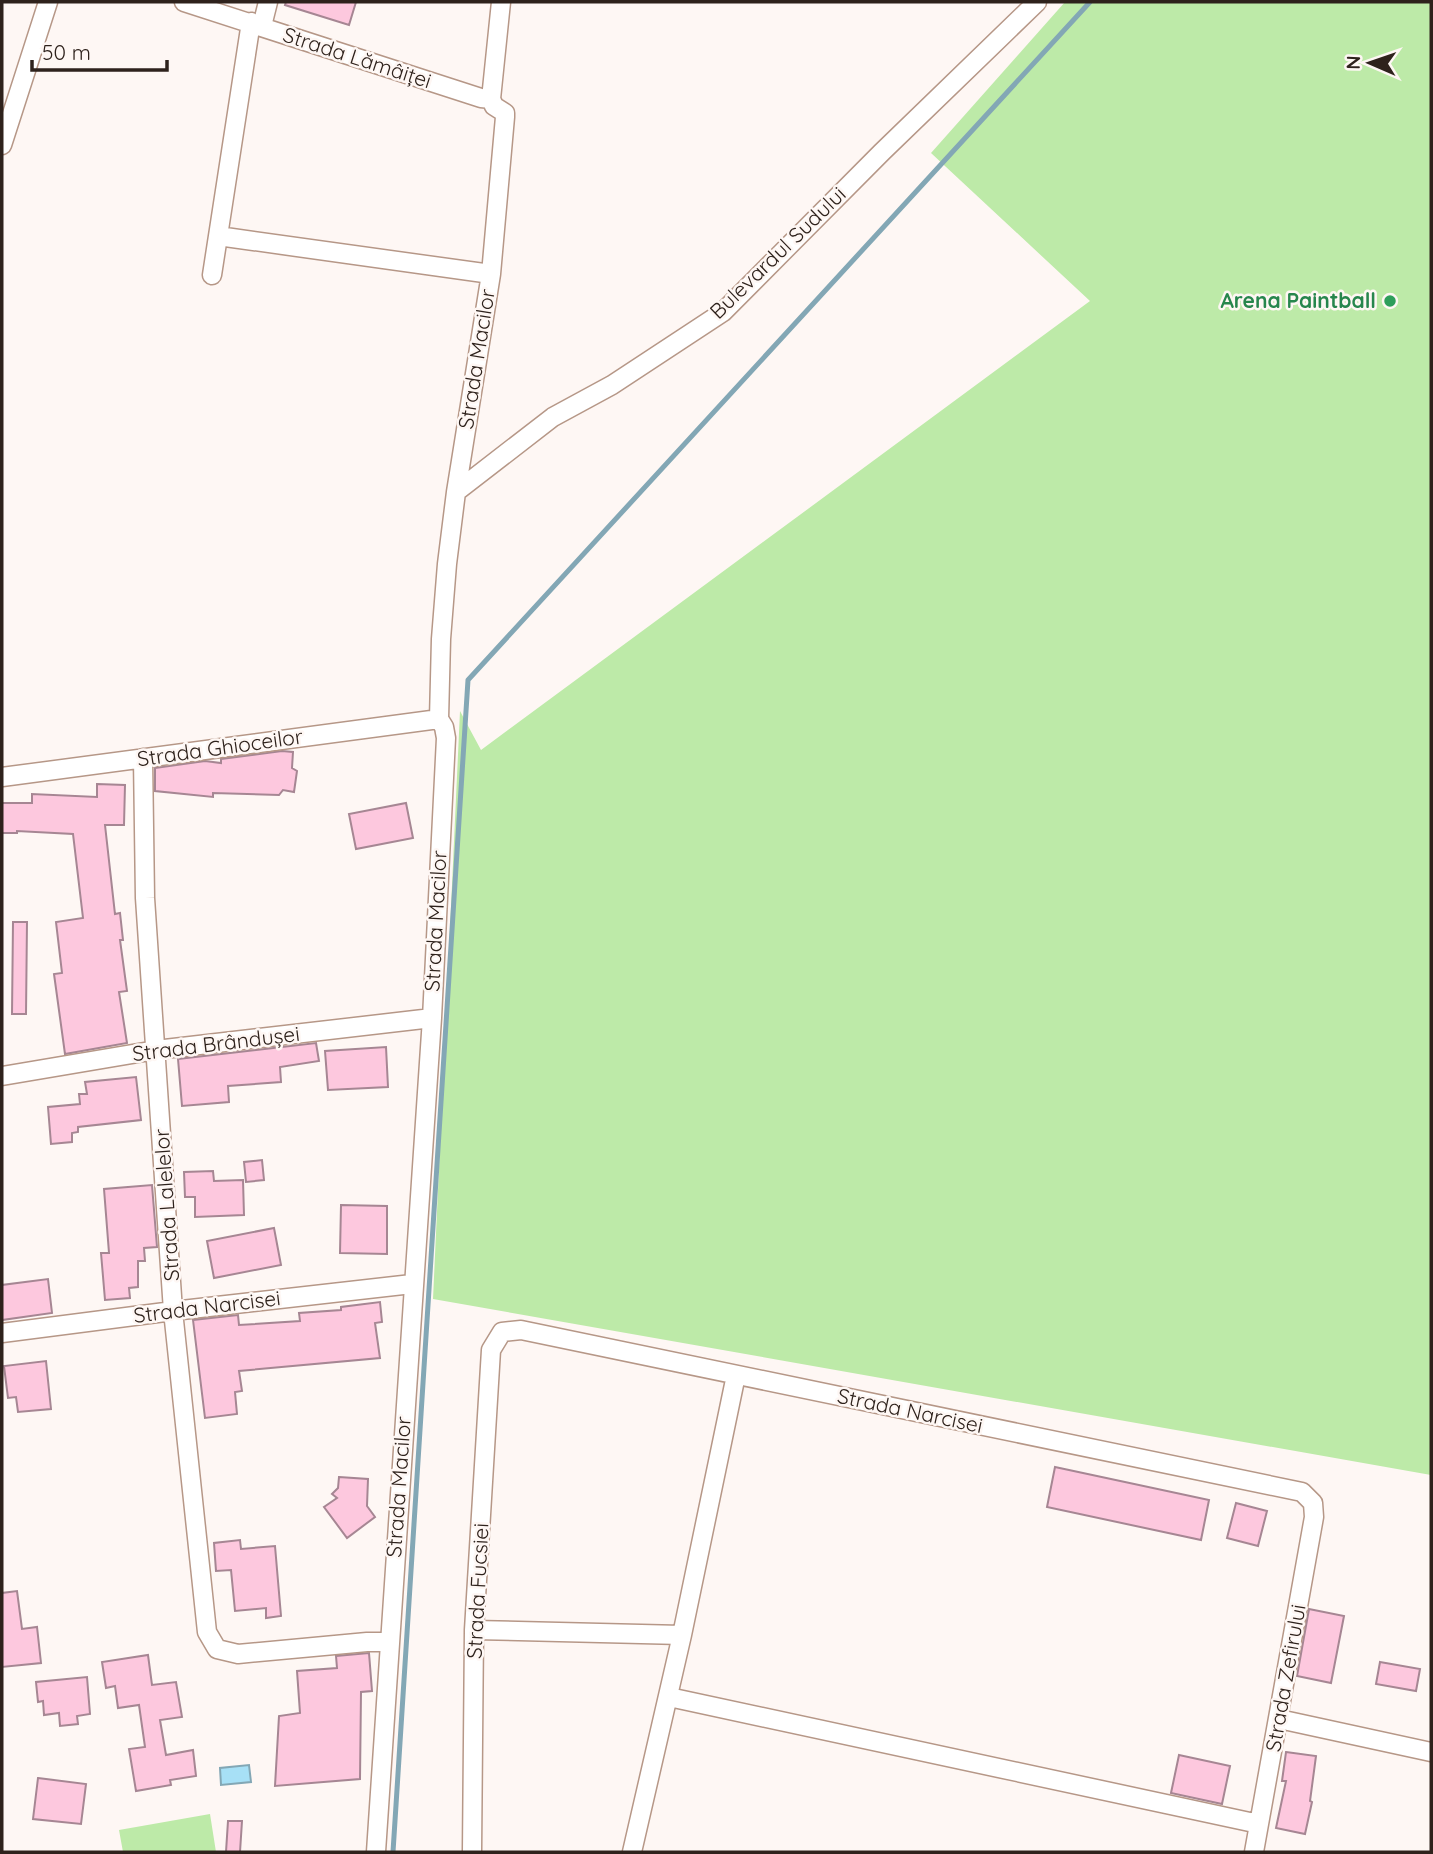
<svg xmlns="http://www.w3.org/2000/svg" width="1433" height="1854" viewBox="0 0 1433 1854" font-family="Quicksand,sans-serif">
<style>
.green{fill:#bdeaa8}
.water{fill:#a7e0f6;stroke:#83a7b5;stroke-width:2}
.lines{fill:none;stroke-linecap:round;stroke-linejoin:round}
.stream{stroke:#83a7b5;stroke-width:5}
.building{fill:#fdc8de;stroke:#a68693;stroke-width:2}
.minor-casing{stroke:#b69787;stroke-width:21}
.minor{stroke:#fff;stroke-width:18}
.leisure-dot{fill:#2e9e5b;stroke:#fef7f4;stroke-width:2.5}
.labels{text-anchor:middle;stroke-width:5;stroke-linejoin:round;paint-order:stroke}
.street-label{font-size:21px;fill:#2e221c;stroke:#fef7f4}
.leisure-label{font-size:21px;font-weight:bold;fill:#27864d;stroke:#fef7f4;text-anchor:end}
</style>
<rect width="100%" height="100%" fill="#fef7f4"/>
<!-- green -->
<path class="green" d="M 1065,2 L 1431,2 L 1431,1475 L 433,1299 L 460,711 L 481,750 L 1090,301 L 931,153 Z
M 210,1814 L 216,1852 L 123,1852 L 119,1830 Z"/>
<!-- water -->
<path class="water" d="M 249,1765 L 251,1782 L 221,1785 L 220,1768 Z"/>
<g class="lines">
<!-- stream -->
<path class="stream" d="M 393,1852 L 468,680 L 1090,2"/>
</g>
<!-- building -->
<path class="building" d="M 286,2 L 356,2 L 349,25 L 285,5 Z
M 282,751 L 293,752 L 292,768 L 297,771 L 294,792 L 283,790 L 279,795 L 213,793 L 213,797 L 155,791 L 155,768 L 205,761 L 221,763 L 221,759 Z
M 97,784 L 125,785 L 124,825 L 105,825 L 115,914 L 120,913 L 123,940 L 120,940 L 127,991 L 119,992 L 127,1043 L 65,1054 L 54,974 L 62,973 L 56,922 L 83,918 L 73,834 L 17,831 L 17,833 L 2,833 L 2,803 L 32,803 L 32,794 L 97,797 Z
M 406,803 L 413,838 L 356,849 L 349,814 Z
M 13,922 L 27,922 L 26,1014 L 12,1014 Z
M 316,1043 L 319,1061 L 280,1067 L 281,1082 L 228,1086 L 229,1102 L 182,1106 L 178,1059 Z
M 386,1047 L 388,1087 L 328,1090 L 325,1051 Z
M 136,1077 L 141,1120 L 78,1127 L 78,1132 L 72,1133 L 72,1142 L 51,1144 L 48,1107 L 80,1104 L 79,1094 L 87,1094 L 85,1082 Z
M 262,1160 L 264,1180 L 246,1182 L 244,1162 Z
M 213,1171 L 214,1181 L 243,1180 L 244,1215 L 195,1217 L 195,1197 L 185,1197 L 184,1172 Z
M 152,1185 L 157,1247 L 144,1248 L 145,1261 L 138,1261 L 138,1287 L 129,1288 L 130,1298 L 105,1300 L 101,1253 L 109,1253 L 104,1189 Z
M 341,1205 L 387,1206 L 387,1254 L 340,1253 Z
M 274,1228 L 281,1265 L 214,1278 L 207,1241 Z
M 48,1279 L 52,1313 L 2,1320 L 2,1285 Z
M 380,1302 L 382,1322 L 375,1323 L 380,1358 L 239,1371 L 242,1391 L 235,1392 L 237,1414 L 205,1418 L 193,1320 L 238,1315 L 239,1325 L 300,1321 L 299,1313 L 341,1310 L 341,1307 Z
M 46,1361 L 51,1409 L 18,1412 L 16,1397 L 8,1398 L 4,1366 Z
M 1055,1467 L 1209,1500 L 1201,1540 L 1047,1507 Z
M 339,1477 L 368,1479 L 367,1506 L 375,1517 L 347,1538 L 324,1507 L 337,1498 L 332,1494 L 338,1488 Z
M 1236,1503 L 1267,1511 L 1258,1546 L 1227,1538 Z
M 240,1540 L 241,1549 L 275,1546 L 281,1616 L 266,1618 L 266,1608 L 235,1611 L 231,1570 L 216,1571 L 214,1543 Z
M 17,1591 L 22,1629 L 37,1627 L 41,1663 L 2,1667 L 2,1593 Z
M 1309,1609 L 1344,1616 L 1331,1683 L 1297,1676 Z
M 369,1653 L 372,1691 L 361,1692 L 360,1779 L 275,1786 L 279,1716 L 300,1713 L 297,1671 L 337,1668 L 336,1656 Z
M 148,1655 L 152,1685 L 176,1682 L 182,1717 L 160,1720 L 166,1755 L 193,1750 L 196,1776 L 170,1780 L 171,1785 L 136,1791 L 129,1749 L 145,1747 L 139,1705 L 118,1708 L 115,1686 L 106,1688 L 102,1662 Z
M 1380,1662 L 1420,1669 L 1416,1691 L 1376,1684 Z
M 87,1677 L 90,1714 L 77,1716 L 78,1724 L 60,1726 L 59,1713 L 44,1715 L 43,1701 L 38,1702 L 36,1682 Z
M 1286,1752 L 1316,1756 L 1310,1801 L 1312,1802 L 1305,1834 L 1276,1828 L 1286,1781 L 1282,1781 Z
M 1179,1755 L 1230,1766 L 1222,1804 L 1171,1793 Z
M 38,1778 L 86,1784 L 81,1824 L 33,1819 Z
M 228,1821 L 242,1821 L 240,1852 L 226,1852 Z"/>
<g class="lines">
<!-- minor casing -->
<g class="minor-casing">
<path id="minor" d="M 184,2 L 481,98 L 491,99
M 262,26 L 268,2
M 2,145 L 48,2
M 218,236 L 491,274
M 212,275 L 251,22
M 456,492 L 553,417 L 612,385 L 723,312 L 882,152 L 1037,2
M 143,758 L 145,898 L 173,1311 L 207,1632 L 217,1649 L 238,1654 L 367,1642 L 389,1642
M 2,777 L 439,719
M 2,1076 L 156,1050 L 432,1018
M 2,1333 L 173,1311 L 412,1284
M 474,1630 L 682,1635
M 669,1697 L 1259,1824
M 1279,1719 L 1431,1752
M 376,1852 L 432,1018 L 446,738 L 444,727 L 439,719 L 441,639 L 447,564 L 456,492 L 491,274 L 505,117 L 505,113 L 494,106 L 491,99 L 501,2
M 472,1852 L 474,1630 L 491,1350 L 502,1332 L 521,1330 L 1302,1492 L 1313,1503 L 1314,1517 L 1254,1852
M 632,1852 L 682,1635 L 736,1375"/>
</g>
<!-- minor -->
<use href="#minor" class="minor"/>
</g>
<!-- markers -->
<circle class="leisure-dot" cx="1390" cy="301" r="7"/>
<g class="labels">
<!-- street labels -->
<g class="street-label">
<text transform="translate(357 58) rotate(18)" y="7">Strada Lămâiței</text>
<text transform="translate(778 253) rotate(-44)" y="7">Bulevardul Sudului</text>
<text transform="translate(477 359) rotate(-81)" y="7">Strada Macilor</text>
<text transform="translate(220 748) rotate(-8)" y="7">Strada Ghioceilor</text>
<text transform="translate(436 921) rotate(-87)" y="7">Strada Macilor</text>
<text transform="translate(216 1044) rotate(-7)" y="7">Strada Brândușei</text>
<text transform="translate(167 1205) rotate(-94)" y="7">Strada Lalelelor</text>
<text transform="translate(207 1307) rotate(-7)" y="7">Strada Narcisei</text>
<text transform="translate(910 1411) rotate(12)" y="7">Strada Narcisei</text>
<text transform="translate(399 1487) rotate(-86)" y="7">Strada Macilor</text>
<text transform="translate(478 1591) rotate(-87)" y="7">Strada Fucsiei</text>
<text transform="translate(1286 1678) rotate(-80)" y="7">Strada Zefirului</text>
</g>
<!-- leisure labels -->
<g class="leisure-label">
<text x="1376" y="308">Arena Paintball</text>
</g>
</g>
<!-- border -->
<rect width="1433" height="1854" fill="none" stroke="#2e221c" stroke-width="7"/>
<!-- north arrow -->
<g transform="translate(1370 63) rotate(272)" stroke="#fef7f4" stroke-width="5" paint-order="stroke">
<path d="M0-5L12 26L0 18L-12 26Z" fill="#2e221c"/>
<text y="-10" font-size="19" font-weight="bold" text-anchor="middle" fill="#2e221c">N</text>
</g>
<!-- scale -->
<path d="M32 60v10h135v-10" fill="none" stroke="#2e221c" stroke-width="3.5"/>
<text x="42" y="60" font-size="21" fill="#2e221c" stroke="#fef7f4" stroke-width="5" paint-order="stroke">50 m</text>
</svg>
